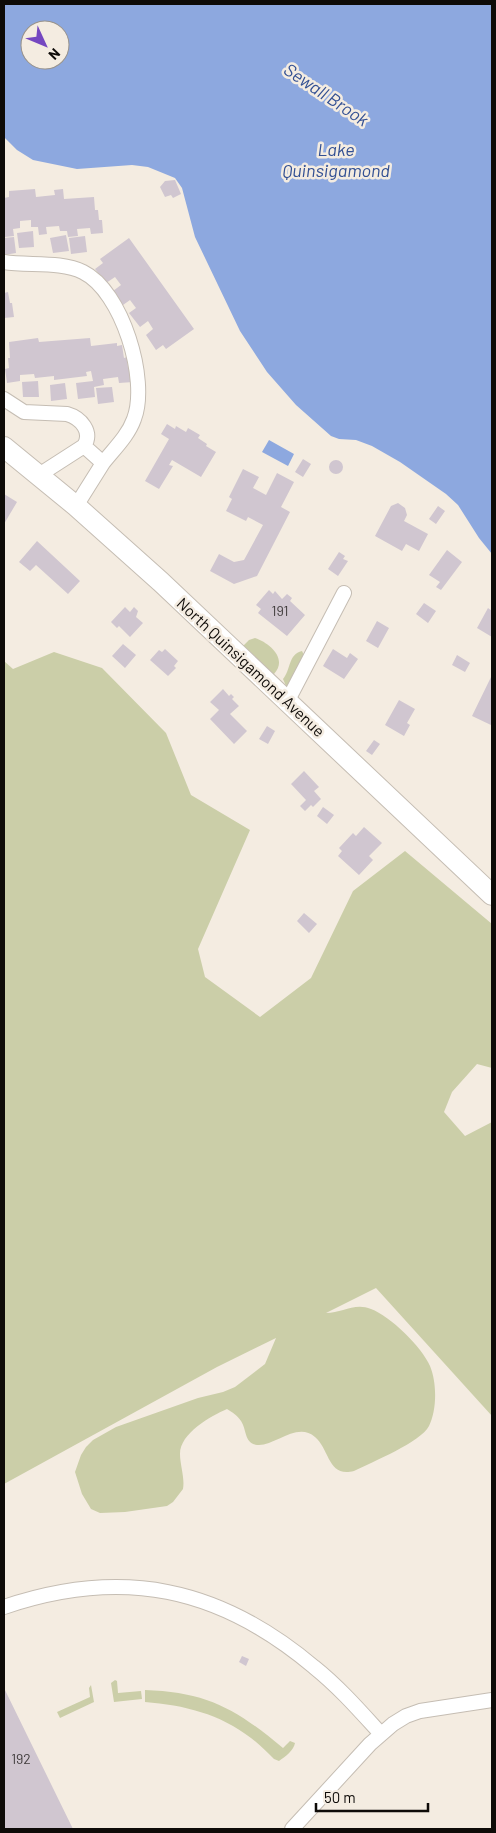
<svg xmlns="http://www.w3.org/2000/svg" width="496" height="1833" viewBox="0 0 496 1833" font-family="Barlow,sans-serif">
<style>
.green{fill:#cbcea8}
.water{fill:#8da8df;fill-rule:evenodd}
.building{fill:#d0c6d0}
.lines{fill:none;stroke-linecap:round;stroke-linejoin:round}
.minor-casing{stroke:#c5bdb3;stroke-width:16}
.secondary-casing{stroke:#c5bdb3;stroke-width:22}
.minor{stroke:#fff;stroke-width:14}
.secondary{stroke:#fff;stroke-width:20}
.labels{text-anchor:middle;stroke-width:5;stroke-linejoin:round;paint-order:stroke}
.number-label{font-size:14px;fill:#3e3a3a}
.street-label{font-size:16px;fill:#0e0b08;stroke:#f4ece1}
.water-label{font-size:18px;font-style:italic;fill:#335093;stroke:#f4ece1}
</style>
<rect width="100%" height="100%" fill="#f4ece1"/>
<!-- green -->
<path class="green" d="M 255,638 C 270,643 288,659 274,674 L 272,674 L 244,649 L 243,646 L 249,640 Z
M 302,651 L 304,655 L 288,687 L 286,686 L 283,679 C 291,670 288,654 302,651 Z
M 54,652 L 102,668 L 166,733 L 191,795 L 250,830 L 198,949 L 205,977 L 260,1017 L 311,978 L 353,891 L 405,851 L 492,924 L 492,1068 L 477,1064 L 452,1092 L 444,1112 L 465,1136 L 492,1122 L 492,1416 L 376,1288 L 326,1313 C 342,1313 355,1302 371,1309 C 390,1316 422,1347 430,1366 C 437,1383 437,1410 429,1426 C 421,1442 372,1462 354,1471 C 328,1478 330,1450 315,1437 C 297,1421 274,1447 257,1445 C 244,1443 247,1430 241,1421 C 238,1416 232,1412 227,1409 C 211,1416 180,1433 180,1454 C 180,1465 185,1478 183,1489 L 173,1502 L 167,1506 L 125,1512 L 100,1513 L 91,1509 L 82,1494 L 75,1472 L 81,1455 L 86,1447 L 93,1440 L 116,1427 L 198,1398 L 223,1392 L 235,1387 L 265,1364 L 276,1338 L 217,1367 L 4,1484 L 4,661 L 13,669 Z
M 115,1680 L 117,1681 L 118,1693 L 141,1691 L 142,1699 L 114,1702 L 111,1683 Z
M 91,1685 L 94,1702 L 60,1718 L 57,1712 L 90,1697 L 89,1688 Z
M 145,1690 C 207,1692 236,1709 283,1748 L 290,1741 L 295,1743 C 294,1750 285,1757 279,1761 L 274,1759 C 267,1752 259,1744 251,1738 C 220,1714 184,1705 145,1702 Z"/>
<!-- water -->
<path class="water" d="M 4,4 L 492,4 L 492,554 L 479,538 L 458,505 L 446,494 L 400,462 L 372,446 L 356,440 L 339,439 L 331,436 L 296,405 L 267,372 L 240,331 L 195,237 L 182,188 L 175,178 L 148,167 L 132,165 L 77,169 L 33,160 L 17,150 L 4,137 ZM 30,30 L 60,30 L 60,60 L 30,60 Z
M 269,440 L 294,454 L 288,466 L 262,452 Z"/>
<!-- building -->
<path class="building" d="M 175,180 L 181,194 L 173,198 L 171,195 L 165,197 L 160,187 L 165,181 Z
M 35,189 L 36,197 L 55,195 L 54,190 L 63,189 L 64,199 L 94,197 L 95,210 L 98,210 L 99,220 L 102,220 L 103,233 L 91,234 L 90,228 L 77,229 L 78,236 L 68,237 L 67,231 L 60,231 L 59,226 L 46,227 L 47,234 L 39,235 L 38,227 L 31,227 L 31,220 L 20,221 L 20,228 L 13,229 L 14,236 L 5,237 L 4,231 L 4,198 L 9,197 L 9,191 Z
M 33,231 L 34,247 L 19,248 L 17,233 Z
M 66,235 L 69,251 L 53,253 L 50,238 Z
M 85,236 L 87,252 L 71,254 L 69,238 Z
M 14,237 L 16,253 L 4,255 L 4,238 Z
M 129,238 L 194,329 L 166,349 L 163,345 L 156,350 L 146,335 L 153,329 L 148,321 L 140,327 L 129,313 L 136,308 L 130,300 L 123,305 L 113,291 L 121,285 L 115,277 L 106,283 L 95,269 L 103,263 L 100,259 Z
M 8,292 L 10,303 L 12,303 L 14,317 L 4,318 L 4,293 Z
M 38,338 L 39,342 L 90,338 L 91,346 L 117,343 L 117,346 L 122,345 L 124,358 L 127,357 L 128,368 L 131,368 L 133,382 L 119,383 L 118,377 L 103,379 L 104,385 L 94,387 L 95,397 L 78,399 L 76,383 L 93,381 L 91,371 L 86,372 L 87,376 L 54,380 L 54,376 L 35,378 L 34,374 L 20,375 L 20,381 L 7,383 L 5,369 L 9,368 L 8,358 L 10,358 L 9,342 Z
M 38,381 L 39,397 L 23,397 L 22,382 Z
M 65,383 L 67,399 L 51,401 L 50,385 Z
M 112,387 L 114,402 L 98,404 L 96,388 Z
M 167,424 L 175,429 L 176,426 L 186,432 L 188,428 L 200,435 L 198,438 L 207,444 L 206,446 L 216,452 L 201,477 L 172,460 L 169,465 L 173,466 L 159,489 L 145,481 L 169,439 L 161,434 Z
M 303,459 L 311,464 L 303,477 L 295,472 Z
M329 467a7 7 0 1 1 14 0a7 7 0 1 1-14 0Z
M 243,469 L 259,477 L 253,488 L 266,495 L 277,473 L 294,482 L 281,507 L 290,512 L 257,576 L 234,584 L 210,571 L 219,554 L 234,562 L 244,560 L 263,525 L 248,517 L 246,521 L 226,511 L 232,499 L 229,497 Z
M 4,494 L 17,502 L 4,524 Z
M 398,503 L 405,508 L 407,515 L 404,521 L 428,534 L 419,551 L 406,544 L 402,551 L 375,536 L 391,506 Z
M 438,506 L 445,511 L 436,524 L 429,519 Z
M 37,541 L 80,581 L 68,594 L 36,565 L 30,571 L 19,562 Z
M 447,550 L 462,562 L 441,590 L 436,587 L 440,582 L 429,575 Z
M 339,552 L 345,556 L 343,559 L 348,561 L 338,576 L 328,569 Z
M 269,590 L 273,594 L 275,591 L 282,599 L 287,594 L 292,598 L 290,601 L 305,615 L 287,636 L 258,613 L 261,609 L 256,605 Z
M 424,603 L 436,611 L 428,623 L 416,614 Z
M 125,607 L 130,612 L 134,607 L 138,611 L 136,617 L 143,623 L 130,637 L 119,626 L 117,628 L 111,622 Z
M 488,608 L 492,611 L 492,637 L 477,628 Z
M 377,621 L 389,628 L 378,648 L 366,641 Z
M 123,644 L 136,655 L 125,668 L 112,656 Z
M 165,649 L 178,661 L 174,666 L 176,668 L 168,676 L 150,660 L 159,650 L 162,652 Z
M 333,649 L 347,658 L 350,653 L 358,659 L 344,679 L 323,666 Z
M 457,655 L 470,663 L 465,672 L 452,665 Z
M 492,675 L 492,722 L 491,725 L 472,716 Z
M 223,689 L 229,696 L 231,694 L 234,697 L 232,699 L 239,706 L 230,714 L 247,731 L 234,744 L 210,719 L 219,710 L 210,702 Z
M 399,700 L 415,709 L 407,723 L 410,725 L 404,736 L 385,725 Z
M 267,726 L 275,731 L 268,744 L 259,739 Z
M 374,740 L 380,744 L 372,755 L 366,751 Z
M 304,771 L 319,787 L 314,791 L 321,799 L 313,807 L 311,805 L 305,811 L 300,806 L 306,800 L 291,784 Z
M 323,807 L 334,815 L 327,824 L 317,816 Z
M 364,827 L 382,843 L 369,856 L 373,860 L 359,875 L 338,856 L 342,851 L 339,848 L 353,833 L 356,836 Z
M 304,913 L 317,924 L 309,933 L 297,921 Z
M 242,1656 L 249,1659 L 246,1666 L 239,1662 Z
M 4,1688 L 73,1829 L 4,1829 Z"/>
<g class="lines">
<!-- minor casing -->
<g class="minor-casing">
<path id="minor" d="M 4,262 C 28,266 61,261 83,272 C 122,291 149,380 134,419 C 128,436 114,449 103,463 L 84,446
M 4,399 L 24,412 L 67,414 C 81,418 93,432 84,446 L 39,475
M 76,506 L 103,463
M 287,702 L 344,593
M 4,1607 C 122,1567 219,1587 314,1667 C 339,1687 360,1711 381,1734
M 292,1829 L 370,1744 L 393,1724 L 406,1716 L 420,1711 L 492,1700"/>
</g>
<!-- secondary casing -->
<g class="secondary-casing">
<path id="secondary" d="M 4,447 L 76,506 L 161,582 L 492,895"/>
</g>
<!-- minor -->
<use href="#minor" class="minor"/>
<!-- secondary -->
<use href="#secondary" class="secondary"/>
</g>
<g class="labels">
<!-- number labels -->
<g class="number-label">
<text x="280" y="616">191</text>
<text x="21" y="1764">192</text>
</g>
<!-- street labels -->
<g class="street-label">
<text transform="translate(251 667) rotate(43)" y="6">North Quinsigamond Avenue</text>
</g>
<!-- water labels -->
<g class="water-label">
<text transform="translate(326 95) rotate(34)" y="6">Sewall Brook</text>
<text x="336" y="156">Lake<tspan x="336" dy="21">Quinsigamond</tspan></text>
</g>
</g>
<!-- border -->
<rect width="496" height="1833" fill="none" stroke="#0e0b08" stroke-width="10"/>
<!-- north arrow -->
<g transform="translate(45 45) rotate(134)"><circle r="24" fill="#f4ece1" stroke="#98928a"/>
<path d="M0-4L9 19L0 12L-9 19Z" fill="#7547c0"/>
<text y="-8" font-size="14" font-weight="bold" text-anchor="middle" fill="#0e0b08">N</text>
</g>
<!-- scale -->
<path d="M316 1803v8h112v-8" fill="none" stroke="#0e0b08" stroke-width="2.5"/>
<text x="324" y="1803" font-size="15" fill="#0e0b08" stroke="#f4ece1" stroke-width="4" paint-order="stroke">50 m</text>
</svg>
